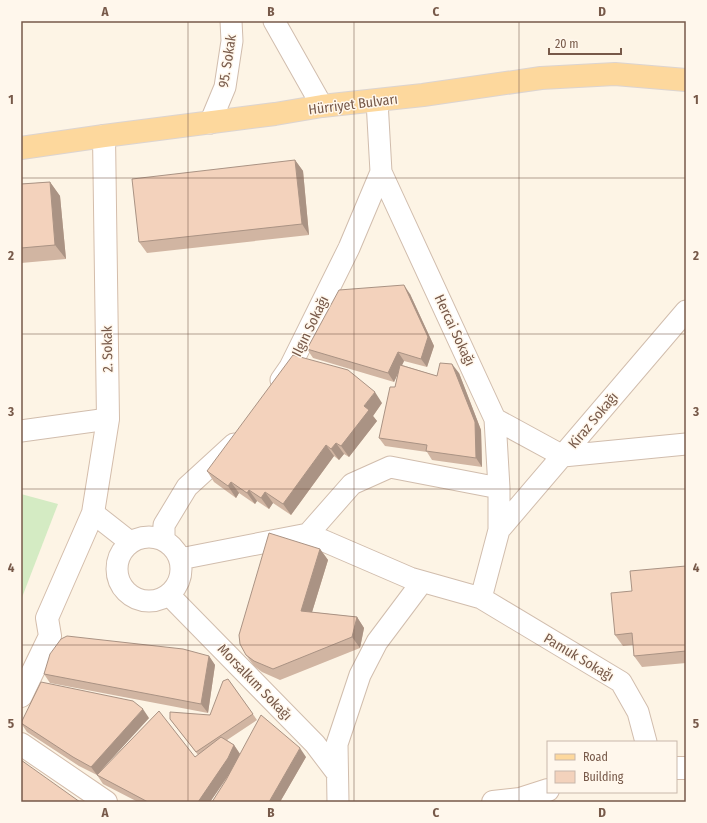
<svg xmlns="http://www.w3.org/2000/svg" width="707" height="823" viewBox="0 0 707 823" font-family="'Fira Sans Condensed',sans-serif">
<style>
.green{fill:#d4ebc3}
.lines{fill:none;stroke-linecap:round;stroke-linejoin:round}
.street-casing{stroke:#d1bdad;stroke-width:23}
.secondary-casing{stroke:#d4bdab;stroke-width:24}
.primary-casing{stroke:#dcd4d0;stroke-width:24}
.street{stroke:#fff;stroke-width:21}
.secondary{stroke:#fff;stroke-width:22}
.primary{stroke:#fdd89d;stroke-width:22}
.wall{fill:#d1b5a2}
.shaded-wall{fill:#aa9384}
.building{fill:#f3d2bc;stroke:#aa9384}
.grid{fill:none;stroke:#775949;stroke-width:1;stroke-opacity:0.55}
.labels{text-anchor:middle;stroke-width:3;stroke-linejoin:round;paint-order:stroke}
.street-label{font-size:14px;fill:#775949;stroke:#fff7ec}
.neatline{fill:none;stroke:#775949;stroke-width:1.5}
.grid-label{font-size:13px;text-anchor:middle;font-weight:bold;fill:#775949}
</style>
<rect width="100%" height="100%" fill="#fdf4e5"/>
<!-- green -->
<path class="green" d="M 21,494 L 58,504 L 21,600 Z"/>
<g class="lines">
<!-- street casing -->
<g class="street-casing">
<path id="street" d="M 274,21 L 322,106
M 210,123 L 225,87 L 232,41 L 231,21
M 381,172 L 495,419 L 563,456
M 281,380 L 290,367 L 349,248 L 381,172 L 377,101
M 495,419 L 499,488 L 499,530 L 481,598 L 621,682 L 638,712 L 646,742
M 21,431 L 108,419
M 563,456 L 686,444
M 93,513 L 130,542
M 499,530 L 686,311
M 308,534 L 410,578 L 481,598
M117 569a32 32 0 1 1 64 0a32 32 0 1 1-64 0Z
M 164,540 L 164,525 L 187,487 L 234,444
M 180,559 L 308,534 L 352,484 L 390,467 L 499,488
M 169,595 L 315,744 L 337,773
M 338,802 L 337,744 L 360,675 L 377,642 L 422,582"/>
</g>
<!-- secondary casing -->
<g class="secondary-casing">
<path id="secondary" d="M 21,696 L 50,636 L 47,618 L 93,513 L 108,419 L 104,136
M 21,744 L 106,802
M 676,768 L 686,768
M 493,802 L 520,799 L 548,790"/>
</g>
<!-- primary casing -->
<g class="primary-casing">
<path id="primary" d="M 21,148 L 104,136 L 275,114 L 322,106 L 423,95 L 541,78 L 615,74 L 686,80"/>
</g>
<!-- street -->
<use href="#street" class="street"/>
<!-- secondary -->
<use href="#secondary" class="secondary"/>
<!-- primary -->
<use href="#primary" class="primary"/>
</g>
<!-- wall -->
<path class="wall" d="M 295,160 L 303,171 L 309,235 L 147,253 L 139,242 Z
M 50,182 L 60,196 L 66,259 L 21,263 L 21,184 Z
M 410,294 L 434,346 L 427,367 L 404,361 L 402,365 L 437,376 L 459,373 L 481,430 L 482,467 L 432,460 L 427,452 L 385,446 L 379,438 L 395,387 L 398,373 L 394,382 L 313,358 L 307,349 Z
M 382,403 L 373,416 L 377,421 L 349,457 L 344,454 L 339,460 L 334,456 L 291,515 L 273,503 L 269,509 L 257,501 L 255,504 L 239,493 L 236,498 L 214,482 L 207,471 Z
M 320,549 L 328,560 L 312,612 L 357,617 L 364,628 L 360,648 L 280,680 L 262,672 L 254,666 L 246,655 Z
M 686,566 L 686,663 L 642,667 L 634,656 L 633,645 L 623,646 L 615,635 L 632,591 Z
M 209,656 L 215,665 L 208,713 L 50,683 L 44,674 Z
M 228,679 L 257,720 L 227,740 L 234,745 L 240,754 L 306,757 L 280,802 L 212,802 L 229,775 L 210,802 L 138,802 L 103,784 L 97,775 L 79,766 L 27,732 L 21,723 L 149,718 L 101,770 L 195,757 L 198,755 L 170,719 L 210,715 Z"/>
<!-- shaded-wall -->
<path class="shaded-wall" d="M 295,160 L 303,171 L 309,235 L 302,224 Z
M 50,182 L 60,196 L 66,259 L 55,245 Z
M 404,285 L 410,294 L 434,346 L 427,367 L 421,359 Z
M 398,352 L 404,361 L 394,382 L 388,373 Z
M 452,364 L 459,373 L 481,430 L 482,467 L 476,458 Z
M 375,392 L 382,403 L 373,416 L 377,421 L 349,457 L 341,446 L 364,406 Z
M 336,443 L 344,454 L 339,460 L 331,449 Z
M 326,445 L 334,456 L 291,515 L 283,504 Z
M 231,482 L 239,493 L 236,498 L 228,486 Z
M 249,490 L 257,501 L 255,504 L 247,493 Z
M 265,492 L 273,503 L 269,509 L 261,498 Z
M 320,549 L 328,560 L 309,622 L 301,611 Z
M 357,617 L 364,628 L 360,648 L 352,637 Z
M 209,656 L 215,665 L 208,713 L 201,704 Z
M 143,709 L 149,718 L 97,775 L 91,767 Z
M 234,745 L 240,754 L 234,767 L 210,802 L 198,802 Z
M 300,748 L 306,757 L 280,802 L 269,802 Z"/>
<!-- building -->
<path class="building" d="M 295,160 L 302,224 L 139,242 L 132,179 Z
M 50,182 L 55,245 L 21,248 L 21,184 Z
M 404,285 L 428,337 L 421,359 L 398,352 L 388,373 L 307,349 L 339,290 Z
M 293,355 L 348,370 L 375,392 L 364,406 L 369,410 L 341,446 L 336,443 L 331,449 L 326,445 L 283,504 L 265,492 L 261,498 L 249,490 L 247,493 L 231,482 L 228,486 L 207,471 Z
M 440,363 L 452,364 L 475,422 L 476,458 L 426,451 L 427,445 L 379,438 L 390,387 L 395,387 L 400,365 L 437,376 Z
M 269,533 L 320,549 L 301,611 L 357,617 L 352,637 L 273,669 L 254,661 L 246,655 L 240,644 L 239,635 Z
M 686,566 L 686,651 L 634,656 L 632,633 L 615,635 L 611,593 L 632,591 L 630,571 Z
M 67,636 L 183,649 L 209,656 L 201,704 L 44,674 L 50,654 L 61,639 Z
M 228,679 L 253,714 L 196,752 L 170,719 L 170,712 L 210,715 L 223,681 Z
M 41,682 L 133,701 L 143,709 L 91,767 L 73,757 L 21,723 Z
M 159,711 L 195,757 L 221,737 L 234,745 L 228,758 L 198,802 L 148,802 L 97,775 Z
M 261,715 L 300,748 L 269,802 L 212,802 L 226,780 Z
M 21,760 L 80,802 L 21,802 Z"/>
<!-- grid -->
<path class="grid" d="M 188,21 L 188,802M 354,21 L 354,802M 519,21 L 519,802M 21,178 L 686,178M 21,334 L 686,334M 21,489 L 686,489M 21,645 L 686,645"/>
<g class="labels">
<!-- street labels -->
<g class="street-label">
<text transform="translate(227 61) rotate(-81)" y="5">95. Sokak</text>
<text transform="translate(353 104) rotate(-7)" y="5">Hürriyet Bulvarı</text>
<text transform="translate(310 326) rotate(-64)" y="5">Ilgın Sokağı</text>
<text transform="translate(455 330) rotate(65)" y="5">Hercai Sokağı</text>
<text transform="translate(107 349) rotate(-91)" y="5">2. Sokak</text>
<text transform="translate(593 420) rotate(-50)" y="5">Kiraz Sokağı</text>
<text transform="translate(579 657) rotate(31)" y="5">Pamuk Sokağı</text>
<text transform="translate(255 682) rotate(46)" y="5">Morsalkım Sokağı</text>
</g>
</g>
<!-- border -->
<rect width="707" height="823" fill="none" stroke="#fff7ec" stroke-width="44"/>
<!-- legend -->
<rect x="547" y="741" width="130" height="52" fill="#fff7ec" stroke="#c9b8ab"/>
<rect x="555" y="754" width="20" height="6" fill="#fdd89d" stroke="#c9b8ab"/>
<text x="583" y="761" font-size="12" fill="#775949">Road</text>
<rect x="555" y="771" width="20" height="12" fill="#f3d2bc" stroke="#c9b8ab"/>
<text x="583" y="781" font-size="12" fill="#775949">Building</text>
<!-- scale -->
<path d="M549 48v6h72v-6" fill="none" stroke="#775949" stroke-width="2"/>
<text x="555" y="48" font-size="12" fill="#775949" stroke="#fff7ec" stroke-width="3" paint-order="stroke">20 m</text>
<rect x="22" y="22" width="663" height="779" class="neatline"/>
<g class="grid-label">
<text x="105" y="16">A</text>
<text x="271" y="16">B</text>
<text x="436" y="16">C</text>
<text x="602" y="16">D</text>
<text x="11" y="104">1</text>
<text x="696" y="104">1</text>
<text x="11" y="260">2</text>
<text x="696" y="260">2</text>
<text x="11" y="416">3</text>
<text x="696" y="416">3</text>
<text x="11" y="572">4</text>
<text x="696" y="572">4</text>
<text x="11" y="728">5</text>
<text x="696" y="728">5</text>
<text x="105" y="817">A</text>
<text x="271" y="817">B</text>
<text x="436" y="817">C</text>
<text x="602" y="817">D</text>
</g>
</svg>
